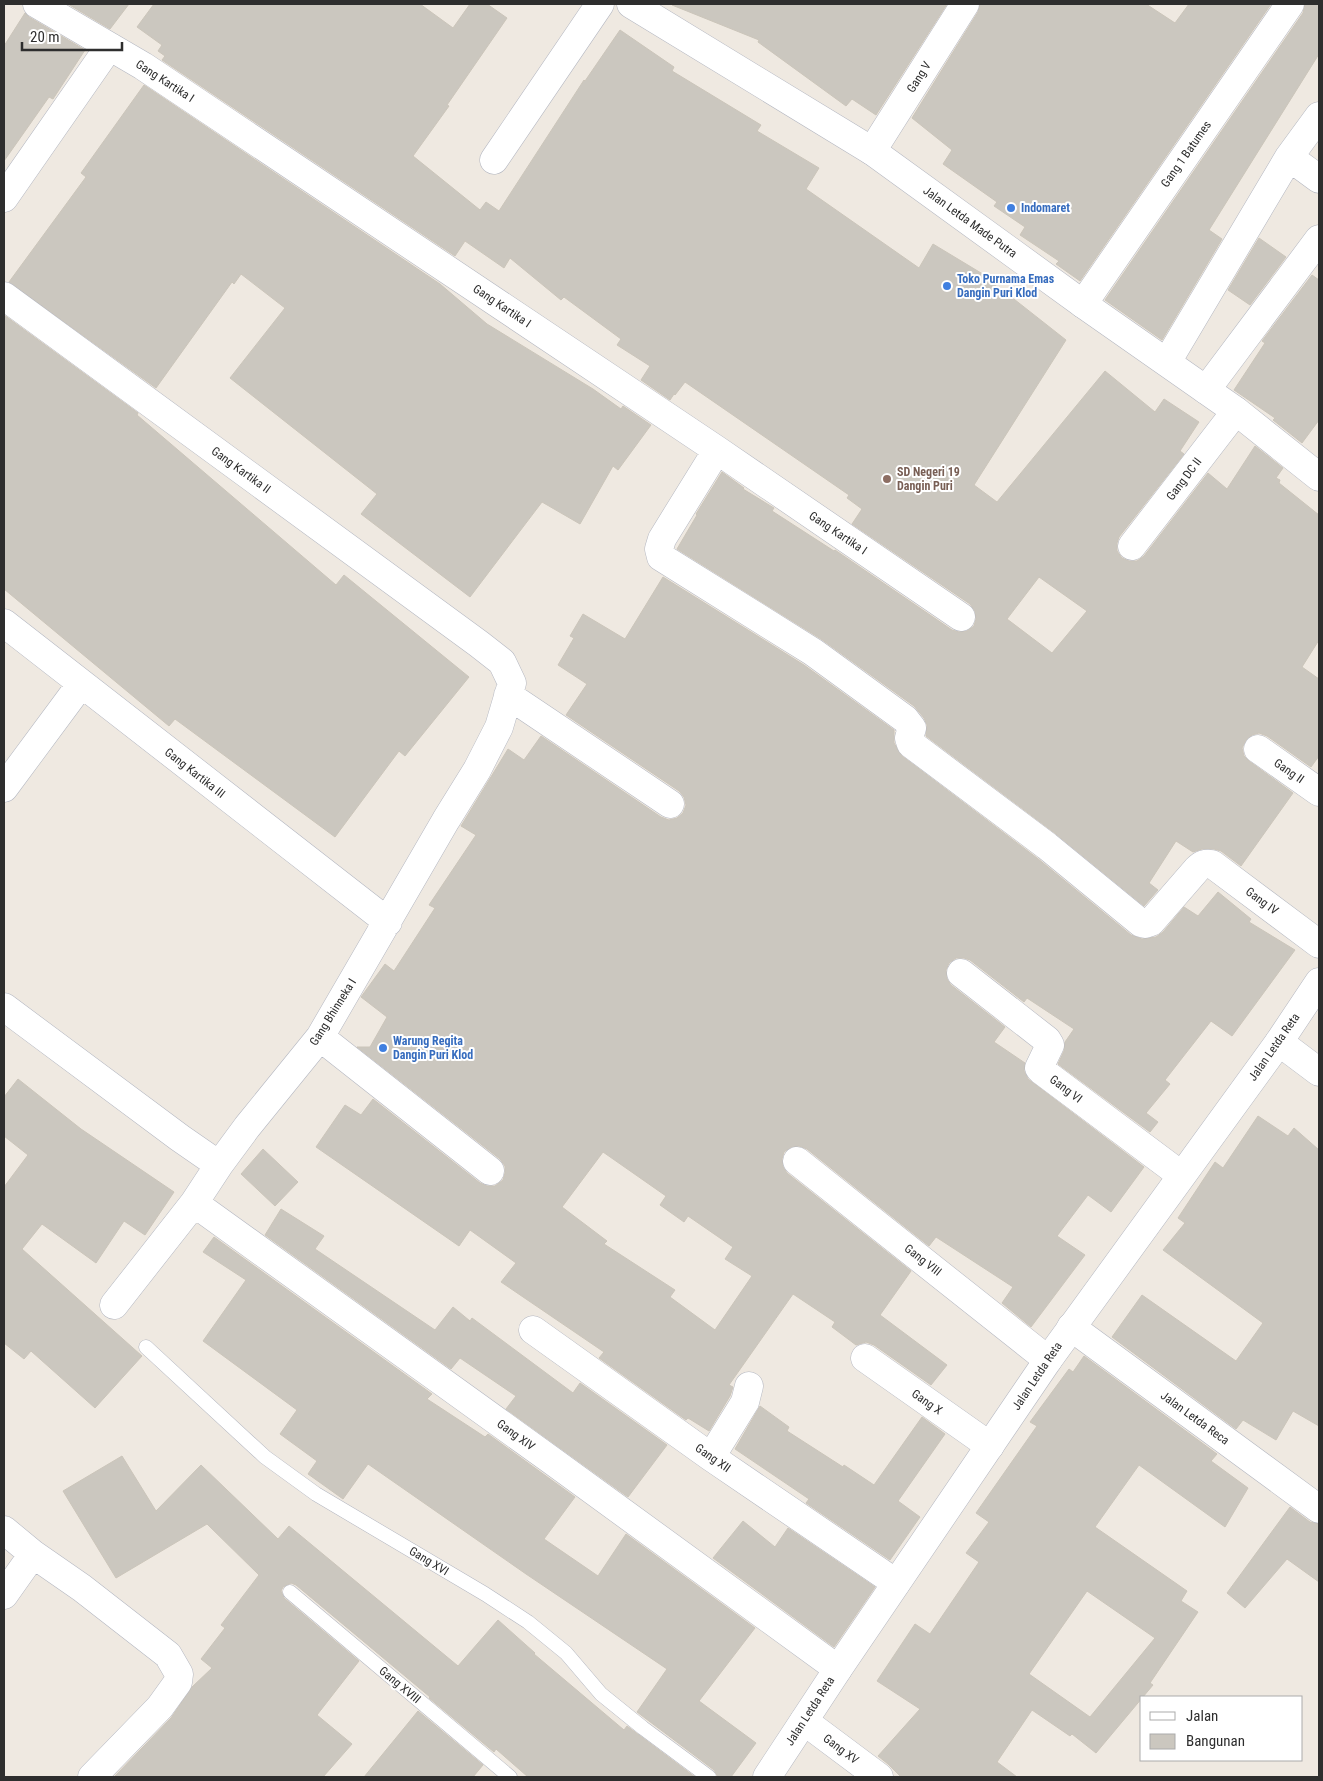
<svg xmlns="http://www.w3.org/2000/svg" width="1323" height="1781" viewBox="0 0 1323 1781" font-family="'Roboto Condensed',sans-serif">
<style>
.building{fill:#cbc7bf;stroke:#cbc5ba;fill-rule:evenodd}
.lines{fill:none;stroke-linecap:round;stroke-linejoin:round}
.lane-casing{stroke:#b4b7c1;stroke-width:15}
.street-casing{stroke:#b4b7c1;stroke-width:29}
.secondary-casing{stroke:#b4b7c1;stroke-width:29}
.lane{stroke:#fff;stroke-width:14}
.street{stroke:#fff;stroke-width:28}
.secondary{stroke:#fff;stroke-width:28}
.shop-dot{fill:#3f7fe0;stroke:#fff;stroke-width:2}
.education-dot{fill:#8d6e63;stroke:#fff;stroke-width:2}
.labels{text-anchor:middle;stroke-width:4;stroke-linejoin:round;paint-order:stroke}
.street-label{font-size:12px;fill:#2e2e2e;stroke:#fff}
.shop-label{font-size:12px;font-weight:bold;fill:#366cbe;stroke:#fff;text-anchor:start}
.education-label{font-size:12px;font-weight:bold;fill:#785e54;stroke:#fff;text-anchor:start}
</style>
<rect width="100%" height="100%" fill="#efe9e1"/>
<!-- building -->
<path class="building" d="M 68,4 L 129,4 L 110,29 Z
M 154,4 L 420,4 L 453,28 L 470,4 L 487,4 L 507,18 L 447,105 L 449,106 L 413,156 L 480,210 L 486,202 L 499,211 L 584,80 L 585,81 L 620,30 L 674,67 L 672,71 L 761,125 L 757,131 L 819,168 L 806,189 L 919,268 L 933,244 L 991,279 L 990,282 L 1005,292 L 1066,340 L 974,485 L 997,502 L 1105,371 L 1155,412 L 1164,399 L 1199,422 L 1180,451 L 1184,454 L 1119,537 L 1117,543 L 1117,551 L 1122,558 L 1129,561 L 1137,561 L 1144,556 L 1208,473 L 1227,489 L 1255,446 L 1283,468 L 1276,478 L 1280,480 L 1279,483 L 1319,515 L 1319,640 L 1302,667 L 1319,679 L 1319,756 L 1311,767 L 1267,736 L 1259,733 L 1252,735 L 1246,740 L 1242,748 L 1244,756 L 1249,761 L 1293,793 L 1241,866 L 1221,851 L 1214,849 L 1202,849 L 1193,852 L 1176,841 L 1149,883 L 1158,890 L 1144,906 L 1056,834 L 926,736 L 927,725 L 924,718 L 914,706 L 821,639 L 677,549 L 697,515 L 696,514 L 722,472 L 744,488 L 743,489 L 774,508 L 772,511 L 834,551 L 835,550 L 952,630 L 959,632 L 967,631 L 974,626 L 976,619 L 975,611 L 970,604 L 852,524 L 862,509 L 847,498 L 849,495 L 685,382 L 675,395 L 674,394 L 670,400 L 641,380 L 650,366 L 617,345 L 621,339 L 564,297 L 561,300 L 510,258 L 504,268 L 465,241 L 455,256 L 162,60 L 165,56 L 158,51 L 162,45 L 137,27 ZM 1039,577 L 1087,611 L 1052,653 L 1007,619 Z
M 673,4 L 947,4 L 876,115 L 852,99 L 846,106 L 758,42 L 759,40 L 672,5 Z
M 980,4 L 1146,4 L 1175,23 L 1189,4 L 1271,4 L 1080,281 L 1056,264 L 1059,261 L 1020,235 L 1025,227 L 994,206 L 997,202 L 943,164 L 952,150 L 912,118 L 978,12 Z
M 1305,4 L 1319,4 L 1319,54 L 1209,230 L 1222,239 L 1162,340 L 1105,300 L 1303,13 Z
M 25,13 L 29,17 L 85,50 L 53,99 L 49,97 L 4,161 L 4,46 Z
M 144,85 L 440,284 L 487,324 L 593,389 L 621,409 L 623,406 L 651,425 L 618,470 L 613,466 L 580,524 L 542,502 L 470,597 L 361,514 L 377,494 L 230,378 L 285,308 L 241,274 L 234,284 L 232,282 L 156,388 L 9,282 L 86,177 L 81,173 Z
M 1259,238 L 1286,257 L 1250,305 L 1228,290 Z
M 1312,275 L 1319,280 L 1319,420 L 1302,443 L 1273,420 L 1275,418 L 1234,390 L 1265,343 L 1262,341 Z
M 4,315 L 138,413 L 137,415 L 336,585 L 344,575 L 469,677 L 405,756 L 399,751 L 335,837 L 175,719 L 169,726 L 4,589 Z
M 663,577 L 804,665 L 894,730 L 894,743 L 902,756 L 1037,858 L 1131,935 L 1142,939 L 1156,937 L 1163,932 L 1184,907 L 1198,916 L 1218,892 L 1251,919 L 1249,922 L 1295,950 L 1232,1036 L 1211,1021 L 1165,1080 L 1170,1084 L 1146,1113 L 1158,1122 L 1150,1132 L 1058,1064 L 1064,1051 L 1065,1042 L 1074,1029 L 1027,998 L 1024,1002 L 970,960 L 964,958 L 956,958 L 949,963 L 946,970 L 947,979 L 951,985 L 1005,1027 L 994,1042 L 1025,1063 L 1024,1071 L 1028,1079 L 1144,1167 L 1111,1212 L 1088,1195 L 1057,1236 L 1085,1255 L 1031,1327 L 1002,1303 L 1013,1287 L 936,1237 L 929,1246 L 807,1149 L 799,1146 L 791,1147 L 784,1152 L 782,1159 L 783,1167 L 787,1173 L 911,1271 L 880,1315 L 947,1365 L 931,1385 L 874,1345 L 866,1342 L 856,1345 L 832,1327 L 835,1322 L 793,1294 L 729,1385 L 733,1387 L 730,1396 L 709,1431 L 688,1418 L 686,1420 L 599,1358 L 604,1352 L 501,1282 L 516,1263 L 470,1230 L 459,1246 L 316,1147 L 345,1105 L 361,1115 L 373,1099 L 480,1183 L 487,1186 L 495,1186 L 503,1180 L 505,1173 L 505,1166 L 500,1159 L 357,1047 L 370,1047 L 387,1017 L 361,997 L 385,964 L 394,971 L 435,908 L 429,905 L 476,835 L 461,826 L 508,749 L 524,760 L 541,736 L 661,817 L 669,820 L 677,818 L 683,813 L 686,805 L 684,797 L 679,791 L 566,715 L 587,684 L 558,665 L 574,638 L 570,636 L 583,614 L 625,639 ZM 603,1152 L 666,1196 L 660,1205 L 684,1222 L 688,1216 L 733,1247 L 725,1259 L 752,1276 L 715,1330 L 670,1297 L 675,1290 L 604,1244 L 607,1241 L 562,1207 Z
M 18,1079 L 81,1129 L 174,1192 L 145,1235 L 124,1221 L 96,1263 L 42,1224 L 22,1249 L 142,1356 L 95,1408 L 31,1351 L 24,1359 L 4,1343 L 4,1187 L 28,1155 L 4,1136 L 4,1097 Z
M 1258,1116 L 1288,1136 L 1294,1128 L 1319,1150 L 1319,1426 L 1293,1411 L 1276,1440 L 1243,1420 L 1236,1429 L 1112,1337 L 1142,1295 L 1236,1361 L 1263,1323 L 1163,1250 L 1185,1223 L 1178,1218 L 1215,1162 L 1223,1168 Z
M 263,1149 L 298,1182 L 275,1206 L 241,1174 Z
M 281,1209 L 324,1236 L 315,1249 L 435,1330 L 453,1307 L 470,1321 L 472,1318 L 573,1393 L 580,1383 L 667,1445 L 628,1497 L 506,1409 L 516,1396 L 460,1358 L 451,1369 L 265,1235 Z
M 214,1237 L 432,1394 L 427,1399 L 485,1437 L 488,1434 L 575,1497 L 544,1539 L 598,1576 L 626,1534 L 755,1628 L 699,1701 L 756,1743 L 731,1777 L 718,1777 L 714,1770 L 637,1712 L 667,1669 L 526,1574 L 368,1464 L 343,1499 L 308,1474 L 317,1461 L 280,1434 L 297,1410 L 203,1341 L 246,1280 L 203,1252 Z
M 1084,1356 L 1217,1454 L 1211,1461 L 1248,1488 L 1225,1527 L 1139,1465 L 1095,1527 L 1187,1591 L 1181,1601 L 1198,1612 L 1150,1683 L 1153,1685 L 1096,1753 L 1072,1734 L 1070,1736 L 1032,1710 L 997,1762 L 1017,1777 L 901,1777 L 888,1764 L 878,1756 L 920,1709 L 877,1681 L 915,1624 L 930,1634 L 979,1562 L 966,1553 L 989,1522 L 976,1513 L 1037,1426 L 1030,1422 L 1069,1369 L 1073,1372 ZM 1087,1591 L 1155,1638 L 1090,1717 L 1029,1674 Z
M 760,1406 L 789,1427 L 787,1431 L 843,1467 L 844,1465 L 874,1485 L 922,1417 L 945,1434 L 898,1501 L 920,1517 L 890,1560 L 806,1503 L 809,1499 L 735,1449 Z
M 122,1456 L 156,1511 L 201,1465 L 278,1539 L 289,1526 L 458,1666 L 498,1620 L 535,1653 L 534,1654 L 624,1730 L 627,1726 L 695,1777 L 528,1777 L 496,1749 L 494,1752 L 429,1698 L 430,1697 L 296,1585 L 291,1583 L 283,1587 L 281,1591 L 284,1598 L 359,1661 L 317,1715 L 352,1744 L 323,1777 L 114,1777 L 171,1718 L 192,1687 L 212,1668 L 201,1659 L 225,1628 L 221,1625 L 259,1575 L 207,1524 L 116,1578 L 63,1491 Z
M 1290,1507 L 1310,1522 L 1319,1524 L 1319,1582 L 1287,1559 L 1245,1608 L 1227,1593 Z
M 743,1521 L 775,1547 L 788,1528 L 875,1587 L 834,1647 L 713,1558 Z
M 418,1711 L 483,1765 L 473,1777 L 364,1777 Z"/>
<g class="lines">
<!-- lane casing -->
<g class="lane-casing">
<path id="lane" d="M 146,1347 L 265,1457 L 316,1494 L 485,1594 L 528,1622 L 566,1653 L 601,1694 L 643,1728 L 709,1777
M 290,1592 L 510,1777"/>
</g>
<!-- street casing -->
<g class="street-casing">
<path id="street" d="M 37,4 L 143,66 L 717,450 L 961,617
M 872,151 L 965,4
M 1289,157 L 1319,179
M 494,160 L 600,4
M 4,198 L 109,47
M 4,296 L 479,644 L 502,662 L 512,683 L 499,727 L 477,770 L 446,820 L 320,1037 L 247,1127 L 219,1165 L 180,1138 L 4,1007
M 1083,304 L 1290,4
M 1167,362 L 1289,157 L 1319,116
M 1206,390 L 1319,239
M 717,450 L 662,539 L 659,549 L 661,557 L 813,652 L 905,719 L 912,728 L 909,738 L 911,744 L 1047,846 L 1141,923 L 1145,924 L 1151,922 L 1197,869 C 1202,864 1205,863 1212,864 L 1319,944
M 1132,546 L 1236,411
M 4,623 L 388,922
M 508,695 L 670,804
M 1258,749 L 1319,792
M 4,788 L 81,684
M 961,973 L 1047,1040 L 1050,1045 L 1039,1068 L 1042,1071 L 1181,1175
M 320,1037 L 490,1171
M 1279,1042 L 1319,1072
M 797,1161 L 1048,1360
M 194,1203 L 551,1460 L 838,1669
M 114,1305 L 194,1203 L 219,1165
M 1071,1327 L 1319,1509
M 533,1330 L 711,1457 L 896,1583
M 865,1358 L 990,1446
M 711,1457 L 745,1402 L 749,1386
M 4,1530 L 33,1554 L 4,1595
M 33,1554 L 82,1588 L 168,1655 L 179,1674 L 178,1682 L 160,1707 L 92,1777
M 804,1721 L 879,1777"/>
</g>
<!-- secondary casing -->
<g class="secondary-casing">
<path id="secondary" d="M 631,4 L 872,151 L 1083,304 L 1236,411 L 1319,477
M 767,1777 L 838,1669 L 1048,1360 L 1279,1042 L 1319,982"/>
</g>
<!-- lane -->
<use href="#lane" class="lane"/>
<!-- street -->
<use href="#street" class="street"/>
<!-- secondary -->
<use href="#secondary" class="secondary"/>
</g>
<!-- markers -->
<g class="shop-dot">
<circle cx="1011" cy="208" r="5"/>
<circle cx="947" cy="286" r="5"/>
<circle cx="383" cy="1048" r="5"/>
</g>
<circle class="education-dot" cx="887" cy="479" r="5"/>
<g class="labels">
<!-- street labels -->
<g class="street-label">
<text transform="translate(919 77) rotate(-58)" y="4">Gang V</text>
<text transform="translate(165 81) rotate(33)" y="4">Gang Kartika I</text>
<text transform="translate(1186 154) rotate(-55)" y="4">Gang 1 Batumes</text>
<text transform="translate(970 222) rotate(36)" y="4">Jalan Letda Made Putra</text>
<text transform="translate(502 306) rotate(34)" y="4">Gang Kartika I</text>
<text transform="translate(241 470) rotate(36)" y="4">Gang Kartika II</text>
<text transform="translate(1184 479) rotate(-53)" y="4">Gang DC II</text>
<text transform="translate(838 533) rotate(34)" y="4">Gang Kartika I</text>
<text transform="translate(1289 771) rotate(35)" y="4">Gang II</text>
<text transform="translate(195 773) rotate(38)" y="4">Gang Kartika III</text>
<text transform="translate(1262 901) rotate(36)" y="4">Gang IV</text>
<text transform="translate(333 1012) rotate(-58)" y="4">Gang Bhinneka I</text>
<text transform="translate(1274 1047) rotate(-55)" y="4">Jalan Letda Reta</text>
<text transform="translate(1066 1089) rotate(37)" y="4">Gang VI</text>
<text transform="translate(923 1260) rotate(38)" y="4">Gang VIII</text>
<text transform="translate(1037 1376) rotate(-56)" y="4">Jalan Letda Reta</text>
<text transform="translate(927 1402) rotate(35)" y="4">Gang X</text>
<text transform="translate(1195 1418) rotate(36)" y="4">Jalan Letda Reca</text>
<text transform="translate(516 1435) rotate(36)" y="4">Gang XIV</text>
<text transform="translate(713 1458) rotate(35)" y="4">Gang XII</text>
<text transform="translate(429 1561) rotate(31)" y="4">Gang XVI</text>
<text transform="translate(400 1685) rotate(40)" y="4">Gang XVIII</text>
<text transform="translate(810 1711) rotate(-57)" y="4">Jalan Letda Reta</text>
<text transform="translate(841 1749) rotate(37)" y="4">Gang XV</text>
</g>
<!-- shop labels -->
<g class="shop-label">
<text x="1021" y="212">Indomaret</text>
<text x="957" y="283">Toko Purnama Emas<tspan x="957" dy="14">Dangin Puri Klod</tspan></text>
<text x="393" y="1045">Warung Regita<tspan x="393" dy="14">Dangin Puri Klod</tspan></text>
</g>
<!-- education labels -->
<g class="education-label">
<text x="897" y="476">SD Negeri 19<tspan x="897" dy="14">Dangin Puri</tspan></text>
</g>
</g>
<!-- border -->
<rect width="1323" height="1781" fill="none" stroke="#2e2e2e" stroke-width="10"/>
<!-- legend -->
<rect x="1140" y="1696" width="162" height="65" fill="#ffffff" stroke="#ababab"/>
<rect x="1150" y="1712" width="25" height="8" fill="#ffffff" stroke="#ababab"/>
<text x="1186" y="1721" font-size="15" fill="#2e2e2e">Jalan</text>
<rect x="1150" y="1734" width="25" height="15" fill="#cbc7bf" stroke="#ababab"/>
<text x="1186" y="1746" font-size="15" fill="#2e2e2e">Bangunan</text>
<!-- scale -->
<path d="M22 42v8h100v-8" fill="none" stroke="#2e2e2e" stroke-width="2.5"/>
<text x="30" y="42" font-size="15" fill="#2e2e2e" stroke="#ffffff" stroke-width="4" paint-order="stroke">20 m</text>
</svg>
